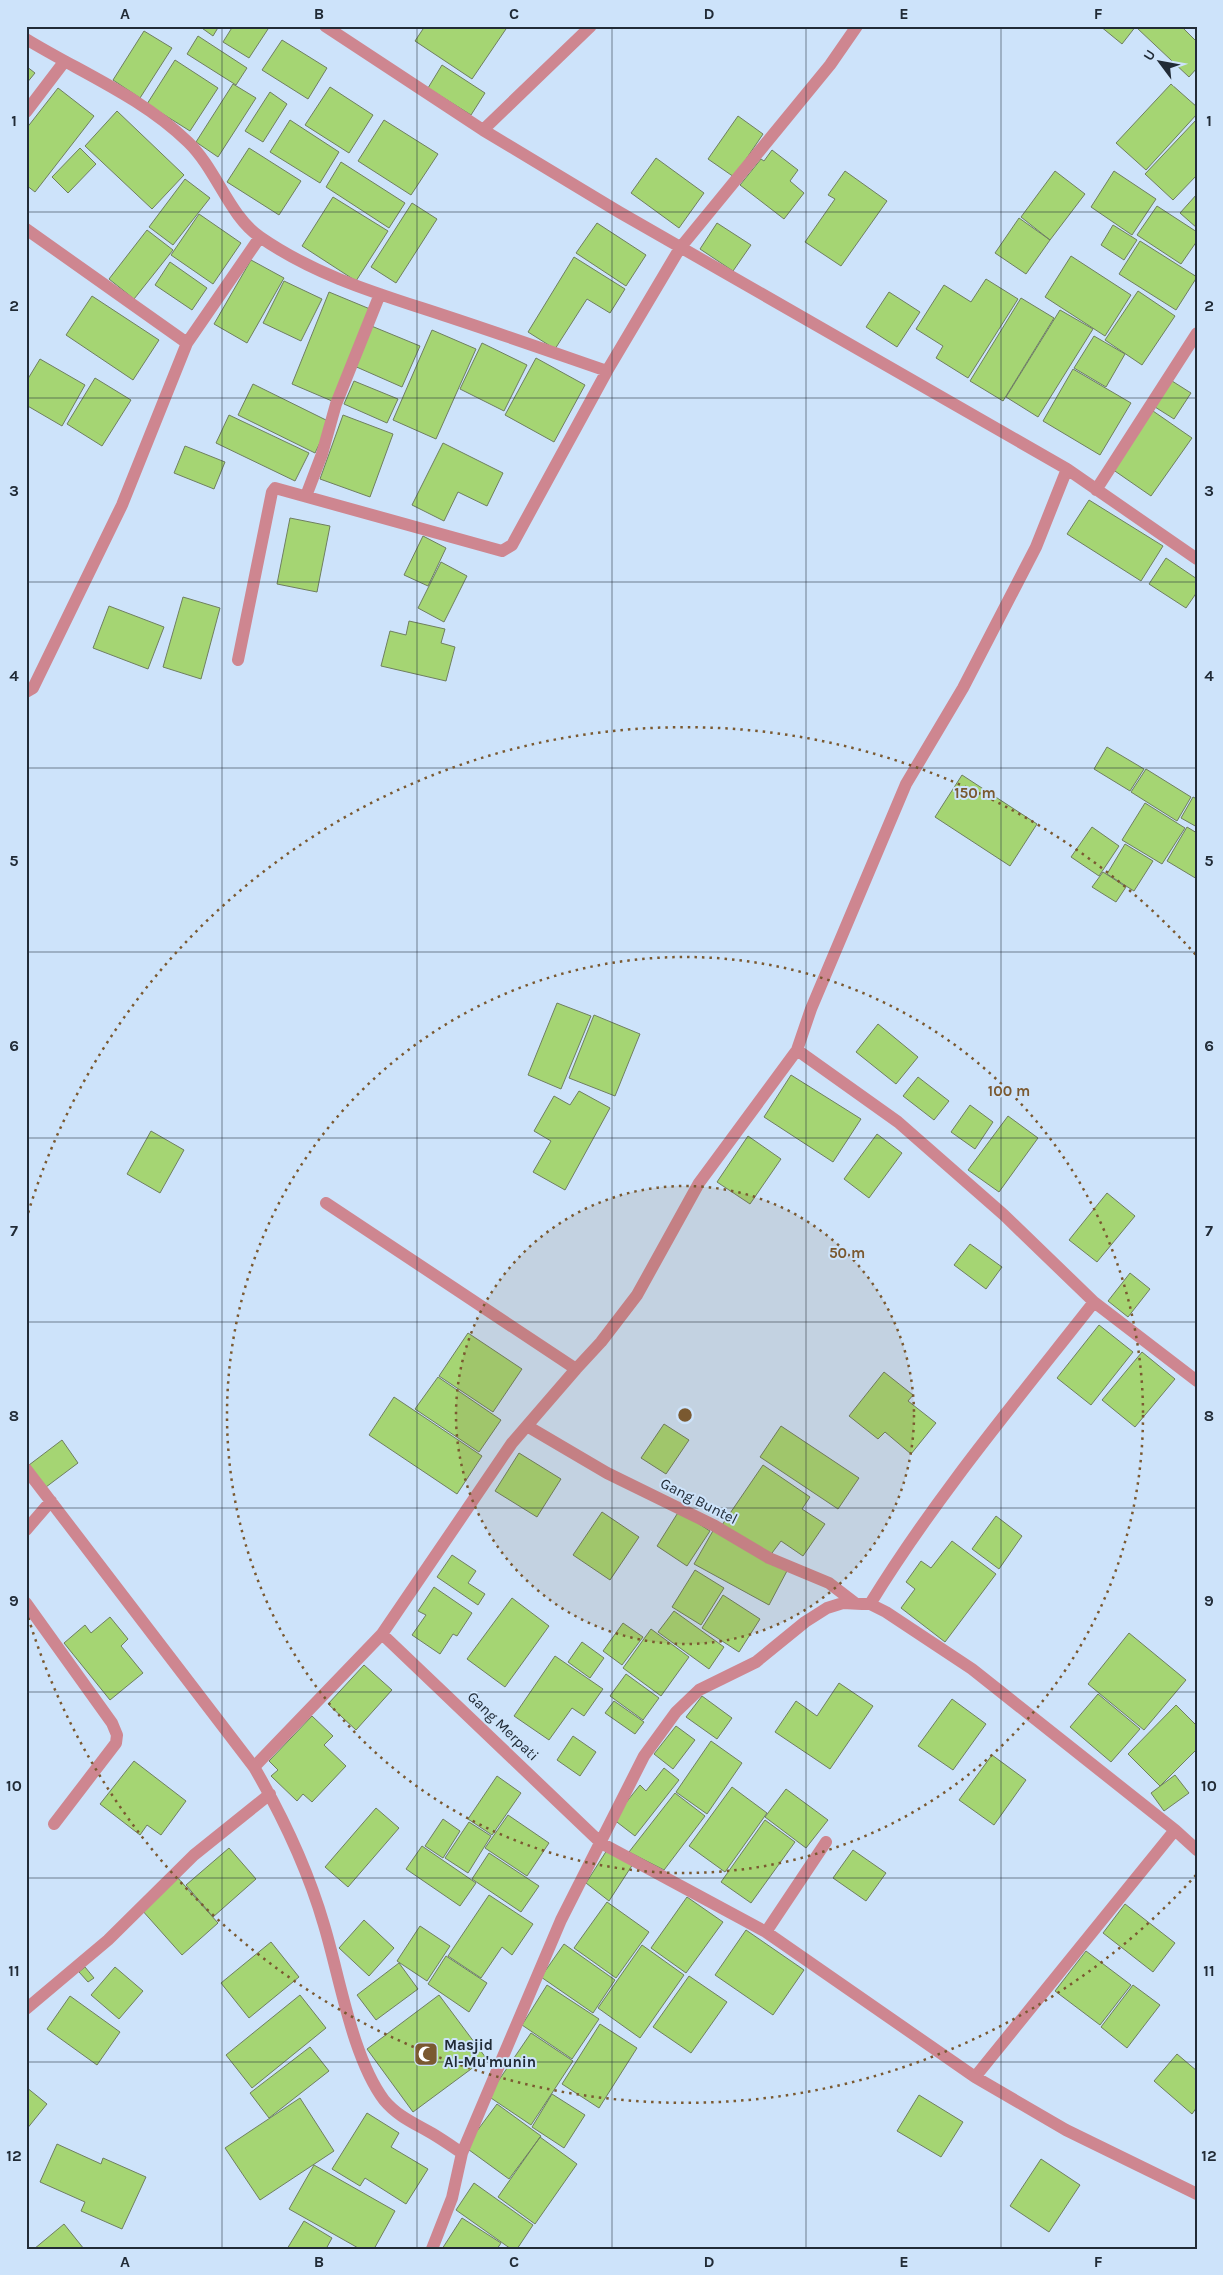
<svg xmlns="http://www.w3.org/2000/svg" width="1223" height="2275" viewBox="0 0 1223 2275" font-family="Karla,sans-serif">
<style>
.building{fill:#a5d573;stroke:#6f7f60}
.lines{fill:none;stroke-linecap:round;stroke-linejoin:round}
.minor{stroke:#ce8690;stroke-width:12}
.grid{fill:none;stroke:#212b36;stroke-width:1;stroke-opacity:0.55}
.ring{fill:none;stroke:#7a5930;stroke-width:2.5;stroke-dasharray:2.5 5}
.labels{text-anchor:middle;stroke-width:4;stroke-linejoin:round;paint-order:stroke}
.street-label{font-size:15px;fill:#212b36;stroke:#cde3fa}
.poi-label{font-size:15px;font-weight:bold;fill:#212b36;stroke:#cde3fa;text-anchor:start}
.centre{fill:#7a5930;stroke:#cde3fa;stroke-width:2.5}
.ring-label{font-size:15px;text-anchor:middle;font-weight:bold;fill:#7a5930;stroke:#cde3fa;stroke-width:4;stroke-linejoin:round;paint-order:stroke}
.neatline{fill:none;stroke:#212b36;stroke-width:2}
.grid-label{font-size:16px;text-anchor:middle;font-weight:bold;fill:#212b36}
</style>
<rect width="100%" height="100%" fill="#cde3fa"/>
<!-- building -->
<path class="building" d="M 199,26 L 219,26 L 213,36 Z
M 233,26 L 270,26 L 249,58 L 223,42 Z
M 425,26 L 508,26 L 472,79 L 415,41 Z
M 1100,26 L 1136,26 L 1122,44 Z
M 1139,26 L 1181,26 L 1197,42 L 1197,68 L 1189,77 L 1137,28 Z
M 144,31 L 172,48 L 140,98 L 113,80 Z
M 198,36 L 247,68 L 236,85 L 187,54 Z
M 282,40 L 327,68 L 308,99 L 262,70 Z
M 175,60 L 218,88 L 190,131 L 147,104 Z
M 442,65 L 485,93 L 471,115 L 428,88 Z
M 26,66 L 35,73 L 26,84 Z
M 233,84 L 256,98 L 218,157 L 196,142 Z
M 1171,84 L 1197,107 L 1197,114 L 1146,170 L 1116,143 Z
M 330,87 L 373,115 L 349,153 L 305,125 Z
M 58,88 L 94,116 L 35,192 L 26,185 L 26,129 Z
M 270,92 L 287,104 L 263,142 L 245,131 Z
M 117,111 L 184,175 L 152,209 L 85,146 Z
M 738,116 L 763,134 L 734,177 L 708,159 Z
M 1197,119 L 1197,175 L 1173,200 L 1145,174 Z
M 290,120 L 339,152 L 320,183 L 270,152 Z
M 384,120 L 438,154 L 411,195 L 358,161 Z
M 80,148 L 96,164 L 68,193 L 52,177 Z
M 249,148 L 301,181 L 279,215 L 227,182 Z
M 772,150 L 798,170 L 790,181 L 804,193 L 784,219 L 740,185 L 761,159 L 764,161 Z
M 656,158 L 704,193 L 679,228 L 631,193 Z
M 341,162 L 405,203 L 389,228 L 326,187 Z
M 845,171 L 887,201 L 841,266 L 805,242 L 835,199 L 828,195 Z
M 1055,171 L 1085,194 L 1050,240 L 1021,217 Z
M 1114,171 L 1156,199 L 1132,235 L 1091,207 Z
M 185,179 L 210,198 L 173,245 L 149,227 Z
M 1197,194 L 1197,228 L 1180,213 Z
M 333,197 L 388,231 L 356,281 L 302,246 Z
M 412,203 L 437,219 L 396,283 L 371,267 Z
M 1157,206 L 1197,232 L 1197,241 L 1181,264 L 1137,235 Z
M 199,214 L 241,243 L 213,284 L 171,255 Z
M 1019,218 L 1050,240 L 1026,274 L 995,253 Z
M 597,223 L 646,255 L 626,286 L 576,253 Z
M 717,223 L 751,245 L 733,271 L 700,249 Z
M 1113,225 L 1137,240 L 1124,260 L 1101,245 Z
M 147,230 L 173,250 L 134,299 L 109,279 Z
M 1140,241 L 1197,277 L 1176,310 L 1119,274 Z
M 1071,256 L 1131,295 L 1105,336 L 1045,297 Z
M 574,257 L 625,289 L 610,313 L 587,299 L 555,349 L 528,332 Z
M 251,260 L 284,278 L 247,343 L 214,324 Z
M 170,262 L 207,288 L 192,310 L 155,285 Z
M 986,279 L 1018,299 L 968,378 L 936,358 L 943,346 L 916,329 L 944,285 L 971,302 Z
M 284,281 L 322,299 L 301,341 L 263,323 Z
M 1138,291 L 1175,316 L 1142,365 L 1105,340 Z
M 329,292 L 370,309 L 332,401 L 292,384 Z
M 889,292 L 920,312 L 897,347 L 866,327 Z
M 92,296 L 159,340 L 133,380 L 66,335 Z
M 1021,298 L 1054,318 L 1003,401 L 970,381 Z
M 1060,310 L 1093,329 L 1038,417 L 1006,397 Z
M 369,325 L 420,346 L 402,387 L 352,365 Z
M 432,330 L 476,349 L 436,439 L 393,420 Z
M 1094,336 L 1125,354 L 1106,387 L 1074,368 Z
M 482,343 L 527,365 L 504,411 L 460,389 Z
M 536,358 L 585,385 L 554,442 L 505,415 Z
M 40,359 L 85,385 L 62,426 L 26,405 L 26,382 Z
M 1073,369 L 1131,403 L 1100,455 L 1043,421 Z
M 95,378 L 131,400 L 102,446 L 67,424 Z
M 354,381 L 398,399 L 387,423 L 344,404 Z
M 1172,381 L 1191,393 L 1174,419 L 1155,407 Z
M 253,384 L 330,422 L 315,453 L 238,415 Z
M 1153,411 L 1192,438 L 1151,496 L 1112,469 Z
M 229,415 L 309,453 L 295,481 L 216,443 Z
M 343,415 L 393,434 L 370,497 L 320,479 Z
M 443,443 L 503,473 L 487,506 L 458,492 L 444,521 L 412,505 Z
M 185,446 L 225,462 L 214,489 L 174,473 Z
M 1089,500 L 1163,546 L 1141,581 L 1067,534 Z
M 290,518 L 330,526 L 317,592 L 277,584 Z
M 423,536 L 446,548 L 428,586 L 404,575 Z
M 1166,558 L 1197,579 L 1197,592 L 1186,608 L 1149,584 Z
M 441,562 L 467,576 L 444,622 L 418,608 Z
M 183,597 L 220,608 L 201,679 L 163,667 Z
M 109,606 L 164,627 L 148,669 L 93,648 Z
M 409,621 L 445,629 L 441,643 L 455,647 L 446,681 L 381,666 L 390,631 L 406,635 Z
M 1107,747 L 1144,769 L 1130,791 L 1094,769 Z
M 1146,769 L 1191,797 L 1177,821 L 1131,792 Z
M 962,775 L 1037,824 L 1010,866 L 935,817 Z
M 1193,797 L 1197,799 L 1197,827 L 1181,818 Z
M 1145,803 L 1185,828 L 1162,864 L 1122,840 Z
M 1092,827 L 1119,846 L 1099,876 L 1071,857 Z
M 1187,827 L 1197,833 L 1197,879 L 1167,861 Z
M 1125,844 L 1153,861 L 1134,891 L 1107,874 Z
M 1103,872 L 1126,887 L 1116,902 L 1092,887 Z
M 557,1003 L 591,1016 L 561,1089 L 528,1075 Z
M 594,1015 L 640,1034 L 615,1096 L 569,1078 Z
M 878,1024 L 918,1057 L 896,1084 L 856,1052 Z
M 791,1075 L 861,1119 L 833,1162 L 764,1117 Z
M 918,1077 L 949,1101 L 934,1120 L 903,1096 Z
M 579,1091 L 610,1108 L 565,1190 L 533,1172 L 551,1141 L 534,1131 L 554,1096 L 570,1105 Z
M 970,1105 L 993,1122 L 975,1149 L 951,1132 Z
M 1008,1116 L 1038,1138 L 999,1192 L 968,1170 Z
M 151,1131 L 184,1150 L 160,1193 L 127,1174 Z
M 877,1134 L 902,1153 L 869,1198 L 844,1179 Z
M 748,1136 L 781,1159 L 750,1204 L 717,1182 Z
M 1107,1193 L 1135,1216 L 1097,1262 L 1069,1240 Z
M 970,1244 L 1002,1267 L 986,1289 L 954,1265 Z
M 1130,1273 L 1150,1289 L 1128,1317 L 1108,1301 Z
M 1099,1325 L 1133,1352 L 1091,1405 L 1057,1378 Z
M 468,1333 L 522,1369 L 493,1412 L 439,1376 Z
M 1142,1352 L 1175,1379 L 1135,1427 L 1102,1400 Z
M 884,1372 L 913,1395 L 908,1401 L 936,1423 L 911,1454 L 885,1432 L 878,1439 L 849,1416 Z
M 438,1377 L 501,1420 L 479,1452 L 415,1409 Z
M 394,1397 L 482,1456 L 457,1494 L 369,1435 Z
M 664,1424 L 689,1440 L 666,1474 L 641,1458 Z
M 781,1426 L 859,1478 L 838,1509 L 760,1457 Z
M 62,1440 L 78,1463 L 46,1487 L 29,1465 Z
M 519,1453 L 561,1479 L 537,1517 L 495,1491 Z
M 763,1465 L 810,1497 L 802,1509 L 825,1524 L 803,1556 L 781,1541 L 769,1557 L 722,1525 Z
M 679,1511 L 710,1531 L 687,1566 L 657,1546 Z
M 602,1512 L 639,1537 L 610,1580 L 573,1555 Z
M 996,1516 L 1022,1536 L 999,1569 L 972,1549 Z
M 714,1529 L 788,1569 L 769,1605 L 694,1564 Z
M 952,1541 L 996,1574 L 945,1642 L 901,1608 L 915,1589 L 906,1582 L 921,1561 L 931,1568 Z
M 452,1555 L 476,1571 L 468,1583 L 485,1594 L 478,1605 L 437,1577 Z
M 695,1570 L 724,1588 L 701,1625 L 672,1607 Z
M 434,1587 L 472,1613 L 457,1636 L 453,1634 L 440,1654 L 412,1635 L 426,1615 L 418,1611 Z
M 723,1595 L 760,1619 L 739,1652 L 702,1628 Z
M 512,1598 L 549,1626 L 505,1687 L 467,1659 Z
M 674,1611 L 724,1647 L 709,1669 L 658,1632 Z
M 110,1617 L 128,1639 L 121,1646 L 143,1673 L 110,1700 L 64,1643 L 85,1625 L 91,1633 Z
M 623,1623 L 643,1637 L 622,1665 L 603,1651 Z
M 651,1629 L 689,1657 L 661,1696 L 623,1668 Z
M 1129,1633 L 1186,1680 L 1144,1730 L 1088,1684 Z
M 582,1642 L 604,1658 L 590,1678 L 568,1662 Z
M 555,1656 L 603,1689 L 584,1716 L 572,1708 L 549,1740 L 514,1716 Z
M 364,1665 L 392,1690 L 356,1730 L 328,1704 Z
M 626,1674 L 659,1698 L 643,1720 L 610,1696 Z
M 839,1683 L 873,1706 L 830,1769 L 775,1732 L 796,1701 L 817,1716 Z
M 1098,1694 L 1140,1729 L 1111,1762 L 1070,1727 Z
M 702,1696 L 732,1718 L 717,1739 L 686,1717 Z
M 952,1699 L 986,1724 L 953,1770 L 918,1746 Z
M 614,1701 L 644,1722 L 635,1734 L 605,1713 Z
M 1176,1705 L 1197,1726 L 1197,1749 L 1160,1786 L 1128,1754 Z
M 312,1716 L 333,1736 L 324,1745 L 346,1766 L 312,1802 L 303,1794 L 297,1801 L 271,1776 L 278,1770 L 269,1761 Z
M 676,1726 L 695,1740 L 673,1769 L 654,1754 Z
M 573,1736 L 596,1752 L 580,1776 L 557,1760 Z
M 711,1741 L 742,1763 L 707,1814 L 676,1792 Z
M 992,1755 L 1026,1780 L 994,1825 L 959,1800 Z
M 134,1761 L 186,1801 L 161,1835 L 147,1825 L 140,1835 L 100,1804 Z
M 664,1768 L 679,1780 L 635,1836 L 613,1819 L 640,1785 L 646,1791 Z
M 1175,1775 L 1189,1793 L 1164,1811 L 1151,1793 Z
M 497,1776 L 521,1793 L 492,1835 L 468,1819 Z
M 732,1787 L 767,1813 L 725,1872 L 689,1846 Z
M 786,1789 L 828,1820 L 806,1848 L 765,1817 Z
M 675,1793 L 705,1816 L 664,1870 L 629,1852 Z
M 376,1808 L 399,1828 L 348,1887 L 325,1867 Z
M 508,1815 L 549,1843 L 527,1876 L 485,1848 Z
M 443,1819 L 460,1831 L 443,1858 L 425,1846 Z
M 765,1820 L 795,1842 L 751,1903 L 721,1882 Z
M 469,1822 L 491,1836 L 468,1873 L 445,1858 Z
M 422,1846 L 476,1883 L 460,1906 L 406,1869 Z
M 229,1848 L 256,1879 L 213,1917 L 186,1885 Z
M 607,1850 L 633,1864 L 609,1901 L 586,1883 Z
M 853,1850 L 886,1873 L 866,1901 L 833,1878 Z
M 489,1853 L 539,1886 L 521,1912 L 472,1879 Z
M 177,1877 L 218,1923 L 182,1955 L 141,1909 Z
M 489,1895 L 533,1924 L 512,1955 L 502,1947 L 481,1978 L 448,1956 Z
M 687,1897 L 723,1922 L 686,1973 L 651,1948 Z
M 607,1902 L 649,1932 L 616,1978 L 574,1948 Z
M 1125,1904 L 1175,1943 L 1153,1972 L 1103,1933 Z
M 364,1920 L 394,1948 L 369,1976 L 339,1948 Z
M 420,1926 L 450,1946 L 427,1981 L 397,1961 Z
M 746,1930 L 804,1970 L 773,2015 L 715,1975 Z
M 271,1942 L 299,1977 L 249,2018 L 221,1983 Z
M 564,1944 L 615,1980 L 593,2013 L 541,1977 Z
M 642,1945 L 684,1975 L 640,2038 L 598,2008 Z
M 1086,1951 L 1131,1985 L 1100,2025 L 1055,1991 Z
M 446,1956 L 487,1983 L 469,2012 L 428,1984 Z
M 399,1963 L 418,1989 L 376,2020 L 357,1995 Z
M 85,1967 L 94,1978 L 88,1982 L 79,1972 Z
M 115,1967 L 143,1991 L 119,2019 L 91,1995 Z
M 689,1976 L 727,2002 L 691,2053 L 653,2027 Z
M 547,1985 L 599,2019 L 572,2059 L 522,2025 Z
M 1133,1985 L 1160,2005 L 1127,2048 L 1101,2027 Z
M 300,1995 L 326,2028 L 252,2088 L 226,2055 Z
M 439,1995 L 486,2058 L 413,2112 L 367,2049 Z
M 70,1996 L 120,2032 L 97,2065 L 47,2029 Z
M 600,2024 L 637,2048 L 599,2108 L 562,2084 Z
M 531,2033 L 573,2061 L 531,2125 L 488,2096 Z
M 310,2047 L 329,2071 L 269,2118 L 250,2093 Z
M 1177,2054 L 1197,2071 L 1197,2107 L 1192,2114 L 1154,2081 Z
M 26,2087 L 47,2104 L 26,2130 Z
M 552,2094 L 585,2115 L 564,2148 L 532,2127 Z
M 919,2095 L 963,2122 L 941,2157 L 897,2131 Z
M 300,2098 L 334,2151 L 260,2200 L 225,2148 Z
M 497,2104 L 541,2136 L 509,2179 L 465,2147 Z
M 367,2113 L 399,2133 L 391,2147 L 428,2169 L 406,2204 L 365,2178 L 360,2186 L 332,2169 Z
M 540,2137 L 577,2164 L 535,2224 L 498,2197 Z
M 57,2144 L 101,2164 L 103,2158 L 146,2177 L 122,2229 L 81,2211 L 85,2202 L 40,2182 Z
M 1041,2159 L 1080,2185 L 1049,2232 L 1010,2206 Z
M 314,2165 L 395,2211 L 374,2249 L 360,2249 L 289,2209 Z
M 474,2183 L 533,2225 L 517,2249 L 511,2249 L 456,2210 Z
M 462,2218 L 501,2243 L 497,2249 L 442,2249 Z
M 304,2221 L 332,2238 L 326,2249 L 287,2249 Z
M 64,2224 L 84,2249 L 34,2249 Z"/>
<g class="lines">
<!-- minor -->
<path class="minor" d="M 325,26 L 483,130 L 619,212 L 1067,469 L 1197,559
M 26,39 C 80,72 142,97 188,142 C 217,170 229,216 260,237 C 316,276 379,294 443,315 C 498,333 552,352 607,371
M 26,112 L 64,62
M 483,130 L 591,26
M 26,229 L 187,343 L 260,237
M 1096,490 L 1197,333
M 306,496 L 322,454 L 336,404 L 380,294
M 238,660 L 272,492 L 275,488 L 502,551 L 512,545 L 607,371 L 680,248 L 830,65 L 857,26
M 26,692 L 33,688 L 122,505 L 187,343
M 797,1050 L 898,1122 L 1004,1215 L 1094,1302 L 1197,1381
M 326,1203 L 576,1369
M 527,1426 L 607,1473 L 715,1526 L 769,1558 L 829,1583 L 855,1603
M 26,1469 L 254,1767 C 283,1817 308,1870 324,1925 C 340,1978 352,2057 384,2100 C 398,2117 416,2124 433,2134 C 443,2140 453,2147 462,2153
M 26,1530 L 51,1501
M 26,1603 L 112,1723 L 117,1735 L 116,1743 L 54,1824
M 870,1604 C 935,1498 1017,1400 1094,1302
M 382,1634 L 601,1843 L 766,1932 L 975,2077
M 254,1767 L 382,1634 L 512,1443 L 576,1369 L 601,1342 L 637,1295 L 699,1183 L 797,1050 L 811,1009 L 906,784 L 963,688 L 1036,547 L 1067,469
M 1175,1830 L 975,2077 L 1066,2130 L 1197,2194
M 766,1932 L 826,1842
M 26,2009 L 108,1940 L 194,1855 L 270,1794
M 432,2249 L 452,2198 L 462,2153 L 561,1920 L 644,1756 L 676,1712 L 699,1690 L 756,1662 L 805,1622 L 827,1608 L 843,1603 L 862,1604 L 870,1604 L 886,1612 L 972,1669 L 1175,1830 L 1197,1850"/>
</g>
<!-- grid -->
<path class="grid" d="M 222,26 L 222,2249M 417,26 L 417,2249M 612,26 L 612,2249M 806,26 L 806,2249M 1001,26 L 1001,2249M 26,212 L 1197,212M 26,398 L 1197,398M 26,582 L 1197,582M 26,768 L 1197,768M 26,952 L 1197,952M 26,1138 L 1197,1138M 26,1322 L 1197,1322M 26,1508 L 1197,1508M 26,1692 L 1197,1692M 26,1878 L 1197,1878M 26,2062 L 1197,2062"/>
<!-- distance rings -->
<circle cx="685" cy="1415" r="229" fill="#7a5930" fill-opacity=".12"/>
<g class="ring">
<circle cx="685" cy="1415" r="229"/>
<circle cx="685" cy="1415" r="458"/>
<path d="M1196 1875A687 687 0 0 1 26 1610M26 1220A687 687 0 0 1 1196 955"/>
</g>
<!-- icons -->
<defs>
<g id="mosque-square" transform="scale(1.25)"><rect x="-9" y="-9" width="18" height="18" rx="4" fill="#7a5930" stroke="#cde3fa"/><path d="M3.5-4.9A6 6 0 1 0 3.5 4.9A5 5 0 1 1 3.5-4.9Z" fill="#fff"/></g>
</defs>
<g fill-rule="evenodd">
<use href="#mosque-square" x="426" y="2054"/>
</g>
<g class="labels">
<!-- street labels -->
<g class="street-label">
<text transform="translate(699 1501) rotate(27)" y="5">Gang Buntel</text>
<text transform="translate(503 1726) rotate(44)" y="5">Gang Merpati</text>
</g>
<!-- poi labels -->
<g class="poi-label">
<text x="444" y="2050">Masjid<tspan x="444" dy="17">Al-Mu'munin</tspan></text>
</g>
</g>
<circle cx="685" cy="1415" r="8" class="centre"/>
<g class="ring-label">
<text x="975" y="798">150 m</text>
<text x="1009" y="1096">100 m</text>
<text x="847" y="1258">50 m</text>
</g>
<!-- border -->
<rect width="1223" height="2275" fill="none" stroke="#cde3fa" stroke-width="55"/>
<!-- north arrow -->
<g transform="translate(1160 62) rotate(302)" stroke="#cde3fa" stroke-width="4" paint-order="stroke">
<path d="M0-4L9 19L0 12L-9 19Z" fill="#212b36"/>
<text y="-8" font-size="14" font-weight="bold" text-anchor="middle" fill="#212b36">U</text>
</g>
<rect x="28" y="28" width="1168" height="2220" class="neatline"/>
<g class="grid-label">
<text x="125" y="19">A</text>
<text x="319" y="19">B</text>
<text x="514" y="19">C</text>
<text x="709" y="19">D</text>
<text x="904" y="19">E</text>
<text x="1098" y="19">F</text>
<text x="14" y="126">1</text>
<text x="1209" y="126">1</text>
<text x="14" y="311">2</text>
<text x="1209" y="311">2</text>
<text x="14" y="496">3</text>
<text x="1209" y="496">3</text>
<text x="14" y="681">4</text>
<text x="1209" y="681">4</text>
<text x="14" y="866">5</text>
<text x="1209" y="866">5</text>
<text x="14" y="1051">6</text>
<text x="1209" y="1051">6</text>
<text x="14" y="1236">7</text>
<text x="1209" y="1236">7</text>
<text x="14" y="1421">8</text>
<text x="1209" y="1421">8</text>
<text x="14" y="1606">9</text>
<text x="1209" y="1606">9</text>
<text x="14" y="1791">10</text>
<text x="1209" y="1791">10</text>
<text x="14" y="1976">11</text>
<text x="1209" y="1976">11</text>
<text x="14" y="2161">12</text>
<text x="1209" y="2161">12</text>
<text x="125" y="2267">A</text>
<text x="319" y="2267">B</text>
<text x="514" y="2267">C</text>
<text x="709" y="2267">D</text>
<text x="904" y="2267">E</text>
<text x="1098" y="2267">F</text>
</g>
</svg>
